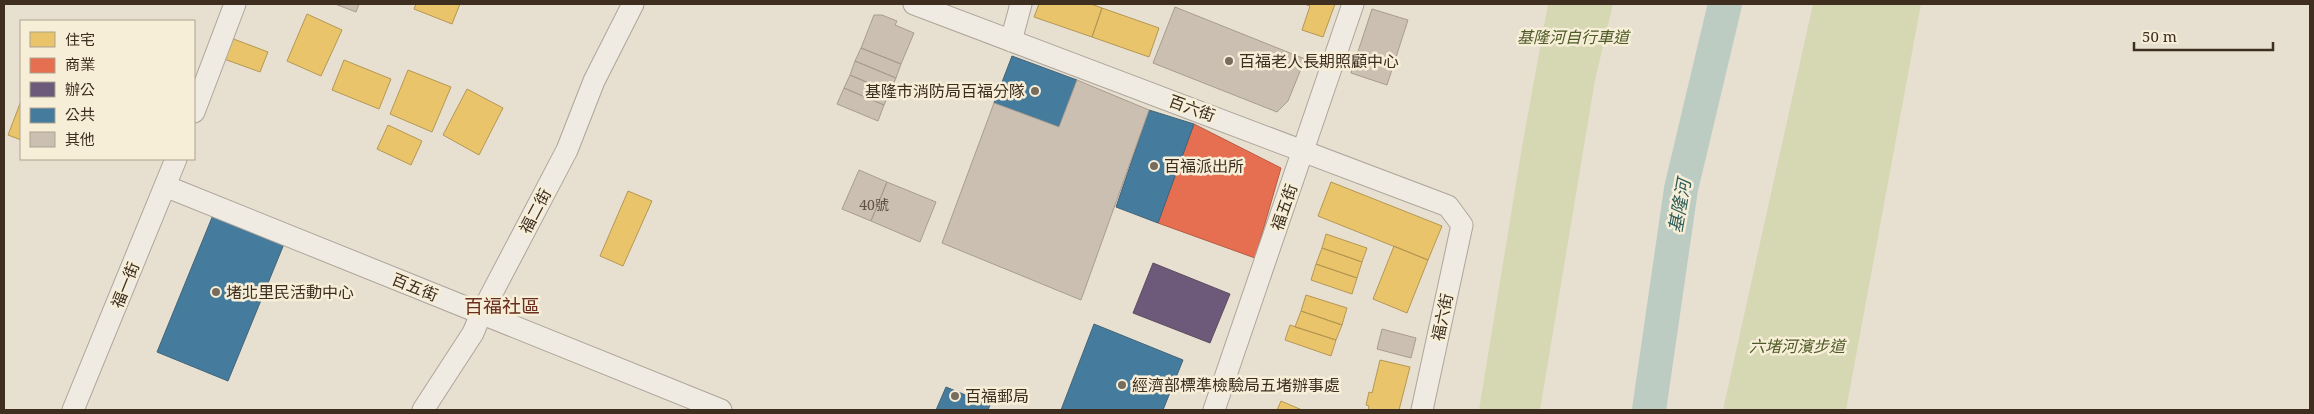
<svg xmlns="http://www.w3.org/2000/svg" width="2314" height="414" viewBox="0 0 2314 414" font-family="'Noto Serif','Noto Sans TC',serif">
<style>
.green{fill:#d6d7b3}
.homes{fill:#e9c46a;stroke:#b59754}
.shops{fill:#e76f51;stroke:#b45c42}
.offices{fill:#6d597a;stroke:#5f4c5f}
.public{fill:#457b9d;stroke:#436478}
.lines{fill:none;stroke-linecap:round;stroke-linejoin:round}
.river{stroke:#bcccc2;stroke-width:34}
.building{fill:#cbbfb2;stroke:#a89c90}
.minor-casing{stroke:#ada599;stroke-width:23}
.minor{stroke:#efebe3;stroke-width:21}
.poi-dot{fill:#786c5e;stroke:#f7eed8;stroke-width:2}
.labels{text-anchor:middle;stroke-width:5;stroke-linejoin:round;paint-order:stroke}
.number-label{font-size:14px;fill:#605244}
.park-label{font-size:16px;font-style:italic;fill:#4d5a26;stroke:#f7eed8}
.poi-label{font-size:16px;fill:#3d2e20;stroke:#f7eed8;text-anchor:start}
.street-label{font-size:16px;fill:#3d2e20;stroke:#f7eed8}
.water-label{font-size:18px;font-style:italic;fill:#2f5d5a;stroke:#f7eed8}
.quarter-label{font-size:19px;fill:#6b2e1e;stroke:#f7eed8}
</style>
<rect width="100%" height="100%" fill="#e7e0d1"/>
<!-- green -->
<path class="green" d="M 1548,4 L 1613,4 L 1595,80 L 1540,410 L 1479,410 L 1523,141 Z
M 1813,4 L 1921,4 L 1846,410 L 1723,410 Z"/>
<!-- homes -->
<path class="homes" d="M 416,4 L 460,4 L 452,24 L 414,9 Z
M 1039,4 L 1091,4 L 1102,8 L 1092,37 L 1034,17 Z
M 1304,4 L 1335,4 L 1323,37 L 1302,30 L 1310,6 Z
M 1102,8 L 1159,28 L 1149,57 L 1092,37 Z
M 307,14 L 342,30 L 321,76 L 287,61 Z
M 231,38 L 268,52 L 260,72 L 224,59 Z
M 344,60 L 391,79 L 379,109 L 332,90 Z
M 408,70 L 451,87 L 432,132 L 390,114 Z
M 467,89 L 503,108 L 479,155 L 443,135 Z
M 21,101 L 21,140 L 8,135 Z
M 388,125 L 422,141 L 411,165 L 377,149 Z
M 1331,182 L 1442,226 L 1428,260 L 1318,216 Z
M 628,191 L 652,201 L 623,266 L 600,256 Z
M 1326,234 L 1367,248 L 1362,262 L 1322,248 Z
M 1394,246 L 1428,260 L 1407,313 L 1373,299 Z
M 1322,248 L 1362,262 L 1357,278 L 1316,264 Z
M 1316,264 L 1357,278 L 1352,294 L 1311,280 Z
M 1306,295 L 1347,308 L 1342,325 L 1301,311 Z
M 1301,311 L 1342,325 L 1336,340 L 1295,327 Z
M 1290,325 L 1336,340 L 1331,356 L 1285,340 Z
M 1380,360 L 1410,367 L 1399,410 L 1368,410 L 1369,406 L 1366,405 L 1369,392 L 1372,393 Z
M 1281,401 L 1302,410 L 1277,410 Z"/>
<!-- shops -->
<path class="shops" d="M 1194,124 L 1281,168 L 1255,258 L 1158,223 Z"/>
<!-- offices -->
<path class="offices" d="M 1153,263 L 1230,294 L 1210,343 L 1133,313 Z"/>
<!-- public -->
<path class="public" d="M 1012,56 L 1077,80 L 1059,127 L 994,103 Z
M 1149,110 L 1194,124 L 1158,223 L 1116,207 Z
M 213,215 L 284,244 L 228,381 L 157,352 Z
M 1094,324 L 1183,360 L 1163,410 L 1061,410 Z
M 946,387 L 990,405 L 988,410 L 936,410 Z"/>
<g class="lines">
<!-- river -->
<path class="river" d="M 1649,410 L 1681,189 L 1725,4"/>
</g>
<!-- building -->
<path class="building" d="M 335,4 L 359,4 L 356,12 Z
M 1175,7 L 1305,59 L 1288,101 L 1277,112 L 1153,63 Z
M 1372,9 L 1408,20 L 1387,85 L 1351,73 Z
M 874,15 L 882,15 L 897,21 L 895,25 L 914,33 L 901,64 L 861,48 Z
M 861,48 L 901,64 L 896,78 L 855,61 Z
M 855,61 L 896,78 L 890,92 L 850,75 Z
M 850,75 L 890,92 L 884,105 L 844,88 Z
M 1077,80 L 1149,110 L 1081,300 L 942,243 L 994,103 L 1059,127 Z
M 844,88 L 884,105 L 878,121 L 837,104 Z
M 859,170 L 887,182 L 871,221 L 842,209 Z
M 887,182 L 936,202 L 920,242 L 871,221 Z
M 1382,329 L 1416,338 L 1411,358 L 1377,349 Z"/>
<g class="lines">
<!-- minor casing -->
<g class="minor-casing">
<path id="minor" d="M 914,4 L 1448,206 L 1462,225 L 1422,410
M 1011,41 L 1021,4
M 194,112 L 235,4
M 165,186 L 721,410
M 73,410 L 176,159
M 423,410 L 473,333 L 481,314 L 567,150 L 594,81 L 633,4
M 1214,410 L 1353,4"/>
</g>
<!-- minor -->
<use href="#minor" class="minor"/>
</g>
<!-- markers -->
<g class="poi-dot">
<circle cx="1229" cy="61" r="5"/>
<circle cx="1035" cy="91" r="5"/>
<circle cx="1154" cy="166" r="5"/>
<circle cx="216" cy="292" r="5"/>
<circle cx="1122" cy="385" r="5"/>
<circle cx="955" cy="396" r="5"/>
</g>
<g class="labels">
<!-- number labels -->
<g class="number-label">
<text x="874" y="210">40號</text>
</g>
<!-- park labels -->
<g class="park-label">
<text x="1573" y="43">基隆河自行車道</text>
<text x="1797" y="352">六堵河濱步道</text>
</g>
<!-- poi labels -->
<g class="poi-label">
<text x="1239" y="67">百福老人長期照顧中心</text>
<text x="1025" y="97" text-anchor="end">基隆市消防局百福分隊</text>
<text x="1164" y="172">百福派出所</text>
<text x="226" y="298">堵北里民活動中心</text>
<text x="1132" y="391">經濟部標準檢驗局五堵辦事處</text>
<text x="965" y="402">百福郵局</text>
</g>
<!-- street labels -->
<g class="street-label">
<text transform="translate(1192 108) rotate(20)" y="6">百六街</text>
<text transform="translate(1284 207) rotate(-71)" y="6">福五街</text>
<text transform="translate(535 211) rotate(-62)" y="6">福二街</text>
<text transform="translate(125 285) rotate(-68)" y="6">福一街</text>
<text transform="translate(415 287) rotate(22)" y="6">百五街</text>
<text transform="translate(1442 317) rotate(-78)" y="6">福六街</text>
</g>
<!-- water labels -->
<g class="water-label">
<text transform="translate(1680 206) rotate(-80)" y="6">基隆河</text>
</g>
<!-- quarter labels -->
<g class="quarter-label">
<text x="502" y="313">百福社區</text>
</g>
</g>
<!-- border -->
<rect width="2314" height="414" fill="none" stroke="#3d2e20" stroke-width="10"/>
<!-- legend -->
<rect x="20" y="20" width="175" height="140" fill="#f7eed8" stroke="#ada18e"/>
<rect x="30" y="32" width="25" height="15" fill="#e9c46a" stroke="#ada18e"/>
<text x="65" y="45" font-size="15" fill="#3d2e20">住宅</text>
<rect x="30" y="58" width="25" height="15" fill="#e76f51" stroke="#ada18e"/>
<text x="65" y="70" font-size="15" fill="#3d2e20">商業</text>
<rect x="30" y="82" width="25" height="15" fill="#6d597a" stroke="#ada18e"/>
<text x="65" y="95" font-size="15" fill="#3d2e20">辦公</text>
<rect x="30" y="108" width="25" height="15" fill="#457b9d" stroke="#ada18e"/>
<text x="65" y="120" font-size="15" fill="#3d2e20">公共</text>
<rect x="30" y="132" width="25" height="15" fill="#cbbfb2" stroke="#ada18e"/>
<text x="65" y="145" font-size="15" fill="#3d2e20">其他</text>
<!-- scale -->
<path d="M2134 42v8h139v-8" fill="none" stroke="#3d2e20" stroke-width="2.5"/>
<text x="2142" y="42" font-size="15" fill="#3d2e20" stroke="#f7eed8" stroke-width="4" paint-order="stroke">50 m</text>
</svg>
